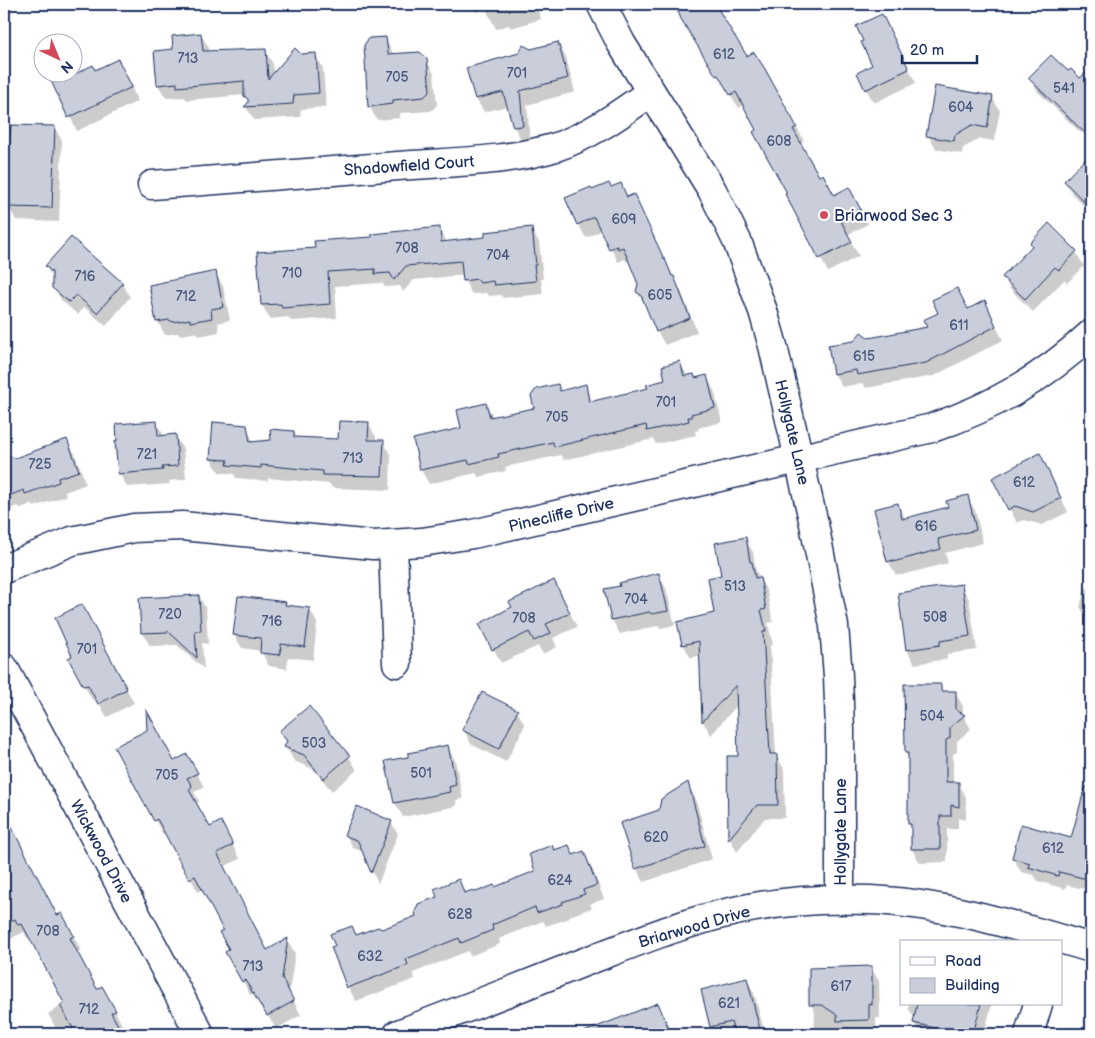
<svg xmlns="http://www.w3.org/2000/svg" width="1095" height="1038" viewBox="0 0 1095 1038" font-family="'Balsamiq Sans',sans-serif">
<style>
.shadow{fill:#0003}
.building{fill:#caceda;stroke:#1b2f5e}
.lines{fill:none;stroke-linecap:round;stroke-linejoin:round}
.minor-casing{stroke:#1b2f5e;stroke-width:31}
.minor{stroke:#fff;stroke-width:28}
.poi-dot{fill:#d1495b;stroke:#fff;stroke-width:2}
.labels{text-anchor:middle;stroke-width:4;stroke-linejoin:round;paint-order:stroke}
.number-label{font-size:14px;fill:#47577d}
.street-label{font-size:16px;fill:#1b2f5e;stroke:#fff}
.poi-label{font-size:16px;fill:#1b2f5e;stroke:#fff;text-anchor:start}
</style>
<rect width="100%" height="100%" fill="#fff"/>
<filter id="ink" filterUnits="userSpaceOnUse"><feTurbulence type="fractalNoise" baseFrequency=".02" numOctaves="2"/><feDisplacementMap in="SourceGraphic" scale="10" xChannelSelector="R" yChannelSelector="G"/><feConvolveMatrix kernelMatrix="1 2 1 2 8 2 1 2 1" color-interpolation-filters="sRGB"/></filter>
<g filter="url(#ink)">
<!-- shadow -->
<path class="shadow" d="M 4,4 L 9,4 L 11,24 L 4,25 Z
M 471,4 L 536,4 L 541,19 L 511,28 L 509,25 L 496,29 L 486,9 L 476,12 Z
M 676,4 L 725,4 L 717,9 L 747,58 L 773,84 L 804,141 L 799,143 L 819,178 L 834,196 L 856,202 L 868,224 L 847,235 L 859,256 L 828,272 L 787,194 L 789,193 L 744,105 L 739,108 L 691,33 Z
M 889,29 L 916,83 L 874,103 L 866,89 L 874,65 Z
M 201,35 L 209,48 L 209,52 L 265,50 L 273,64 L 274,75 L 301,55 L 315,54 L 323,68 L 326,107 L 301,109 L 300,117 L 254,120 L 246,107 L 250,103 L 245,95 L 187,100 L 185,97 L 166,98 L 158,85 L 174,50 Z
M 385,38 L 394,55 L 426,59 L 434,74 L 437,105 L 431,111 L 400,113 L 400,118 L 377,120 L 369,106 L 365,60 Z
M 558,43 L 566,57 L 575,92 L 527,105 L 530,139 L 522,141 L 514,127 L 508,106 L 484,112 L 476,99 L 531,51 Z
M 72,66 L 77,75 L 95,72 L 125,74 L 138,101 L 77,131 L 50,76 L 56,72 L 72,72 Z
M 1071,71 L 1091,91 L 1091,123 L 1081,133 L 1038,92 L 1030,78 L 1068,73 Z
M 992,97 L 1000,111 L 994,141 L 980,139 L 963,148 L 962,154 L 936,149 L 928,135 Z
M 55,128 L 62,141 L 59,222 L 16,220 L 8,206 L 8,196 L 4,196 L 4,151 L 11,152 Z
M 1091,155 L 1091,213 L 1073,195 L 1065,181 Z
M 620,184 L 628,198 L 633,195 L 641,209 L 664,260 L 681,291 L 697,332 L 665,345 L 657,331 L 647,307 L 637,292 L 639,284 L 630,261 L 627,262 L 625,259 L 618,262 L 602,230 L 586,238 L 578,224 L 592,192 L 611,189 Z
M 1049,225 L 1076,252 L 1084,266 L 1067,283 L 1064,280 L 1033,312 L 1011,290 L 1003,277 L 1033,246 Z
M 439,228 L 447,242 L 487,238 L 531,229 L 539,242 L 543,279 L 541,279 L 543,294 L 503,298 L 501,295 L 489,296 L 486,293 L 472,294 L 464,280 L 463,275 L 414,280 L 403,292 L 400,286 L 385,287 L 382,283 L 335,286 L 337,318 L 291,321 L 288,317 L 270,319 L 262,305 L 258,253 L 316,249 Z
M 71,239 L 122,284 L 130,297 L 106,326 L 84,307 L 78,315 L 62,301 L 54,287 L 53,279 L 46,267 Z
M 215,273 L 223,286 L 230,320 L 218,323 L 219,332 L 199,336 L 197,332 L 182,335 L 177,333 L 165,335 L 158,322 Z
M 984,302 L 1003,340 L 934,376 L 866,388 L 863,383 L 842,387 L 834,373 L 868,339 L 929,328 L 940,313 L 968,310 Z
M 680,363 L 688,377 L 694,375 L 696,379 L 706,376 L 714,390 L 722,422 L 698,428 L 699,430 L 695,431 L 696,435 L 656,444 L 653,439 L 564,460 L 561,455 L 505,467 L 506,471 L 478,477 L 476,473 L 429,484 L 421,470 L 414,440 L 463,429 L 486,404 L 494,418 L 535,409 L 558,385 L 561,392 L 585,386 L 593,403 L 649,389 L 667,381 Z
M 4,373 L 10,384 L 4,387 Z
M 156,422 L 164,436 L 175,436 L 183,449 L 186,479 L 169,481 L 170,484 L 127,487 L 119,473 Z
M 368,423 L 376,437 L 376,441 L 383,441 L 391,455 L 390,490 L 332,488 L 330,484 L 268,478 L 268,481 L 236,478 L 234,474 L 219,472 L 211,459 L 246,427 L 254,443 L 272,441 L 294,432 L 297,438 L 340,440 Z
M 67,441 L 75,454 L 86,484 L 65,492 L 66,496 L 34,507 L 32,504 L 20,508 L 18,506 L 4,511 L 4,460 L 6,456 L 15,459 Z
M 1040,455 L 1068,512 L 1042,525 L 1024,520 L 1017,523 L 994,478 Z
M 967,497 L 975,510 L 983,543 L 945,553 L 948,563 L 902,575 L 896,575 L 888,561 L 898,505 L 906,519 L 949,508 Z
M 745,539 L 753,552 L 756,571 L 767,592 L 773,622 L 768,623 L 773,645 L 770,645 L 776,755 L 784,769 L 785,818 L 765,818 L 737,852 L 730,839 L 728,758 L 740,758 L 738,704 L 711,735 L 703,722 L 701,655 L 691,658 L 683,644 L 715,614 L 723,576 Z
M 658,575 L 666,588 L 675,625 L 661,628 L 658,626 L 620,634 L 612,620 L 606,590 Z
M 961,585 L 969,599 L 977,650 L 947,654 L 947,659 L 915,664 L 907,650 L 899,594 Z
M 1085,588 L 1091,589 L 1091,621 L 1088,620 L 1080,607 Z
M 561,595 L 577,627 L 553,638 L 557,647 L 543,654 L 538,646 L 501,663 L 481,624 L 514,608 Z
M 199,596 L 206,609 L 208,644 L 202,643 L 204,669 L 177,645 L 150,646 L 142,633 Z
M 285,603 L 287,606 L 310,609 L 317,623 L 313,660 L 288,657 L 287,669 L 269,666 L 261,651 L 242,648 L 234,635 Z
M 89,619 L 134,703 L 107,717 L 96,698 L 92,700 L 70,659 L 73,657 Z
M 940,685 L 944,692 L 955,693 L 963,706 L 963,715 L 971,729 L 957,741 L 957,752 L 953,754 L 953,783 L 958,783 L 966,797 L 966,820 L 958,818 L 958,829 L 947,829 L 947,862 L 920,863 L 912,849 L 912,828 L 909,824 L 909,757 L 906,753 Z
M 517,711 L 525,725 L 506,762 L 471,744 L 464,730 Z
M 280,732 L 349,757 L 357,770 L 332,791 L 313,769 L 294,761 L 286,747 L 287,743 Z
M 447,747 L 455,760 L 463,799 L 456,800 L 457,806 L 403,817 L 395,803 L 387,762 L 410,758 Z
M 187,755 L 204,787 L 194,792 L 199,801 L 196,805 L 210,829 L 228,837 L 240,859 L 223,867 L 267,951 L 287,940 L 295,953 L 289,993 L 301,1015 L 276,1029 L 254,993 L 250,995 L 243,981 L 230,950 L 225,931 L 203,889 L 198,892 L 166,832 L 163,834 L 155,820 L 174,762 Z
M 688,784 L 695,797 L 712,859 L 644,882 L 636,868 L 660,811 Z
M 4,821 L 57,916 L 69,928 L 81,950 L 76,953 L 97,991 L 110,1002 L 127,1034 L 59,1034 L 48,1014 L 65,1003 L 30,937 L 27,938 L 24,932 L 4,942 Z
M 391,822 L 398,834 L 378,884 L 364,852 L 353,848 L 346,835 Z
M 1077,823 L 1091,826 L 1091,891 L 1067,885 L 1065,889 L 1038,881 L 1034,875 L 1021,872 L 1013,858 L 1072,839 Z
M 568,846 L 574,856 L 583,853 L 591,866 L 604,899 L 590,904 L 592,908 L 569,916 L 570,918 L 546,926 L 543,921 L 499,939 L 500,944 L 470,956 L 468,951 L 413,973 L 415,979 L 356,1001 L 348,987 L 357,936 L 382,930 L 418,917 L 458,881 L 465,894 L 476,893 L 495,888 L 537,872 L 555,852 Z
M 871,968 L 879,981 L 880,1018 L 876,1018 L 876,1034 L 814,1034 L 815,1012 L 811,1004 Z
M 747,980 L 754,993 L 765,1034 L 716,1034 L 711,1027 L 702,991 Z
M 657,1004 L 672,1034 L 588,1034 L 598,1030 Z
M 909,1004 L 992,1004 L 984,1034 L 921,1034 L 914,1023 L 915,1019 L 908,1008 Z"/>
<!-- building -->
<path class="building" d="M 675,4 L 715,4 L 747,56 L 754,52 L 765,69 L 797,127 L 793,129 L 819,176 L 823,174 L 834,195 L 849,187 L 861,210 L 841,221 L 852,242 L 819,259 L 785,194 L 787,193 L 753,132 L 756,130 L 736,92 L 730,95 L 718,75 L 716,76 L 681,19 Z
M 882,14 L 909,69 L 865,90 L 857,73 L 872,65 L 861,42 L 863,41 L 856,26 Z
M 201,33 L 203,51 L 266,49 L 268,79 L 295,48 L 301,54 L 316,53 L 319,93 L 294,95 L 293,104 L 244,107 L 248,103 L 248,99 L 244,96 L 244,81 L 177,87 L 177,83 L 157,85 L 154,51 L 173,49 L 172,36 Z
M 386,37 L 388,54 L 420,52 L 427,59 L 430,91 L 424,97 L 393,100 L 393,104 L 368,107 L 364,45 L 369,38 Z
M 558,42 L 568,78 L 520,91 L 523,126 L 513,127 L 503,92 L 475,99 L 466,68 L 519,53 L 523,45 L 531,49 Z
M 1051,55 L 1068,71 L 1071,69 L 1080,78 L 1091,68 L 1091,139 L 1028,78 Z
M 118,59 L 132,87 L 68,118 L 47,72 L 77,73 L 93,65 L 95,70 Z
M 935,86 L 993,96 L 987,128 L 972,125 L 955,135 L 954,141 L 926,136 Z
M 11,125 L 55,126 L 52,208 L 7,207 L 8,197 L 5,194 L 5,183 L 4,183 L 4,150 L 9,150 Z
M 1091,153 L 1091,209 L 1064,181 Z
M 609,183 L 611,187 L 621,183 L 627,197 L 634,194 L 664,259 L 665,259 L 672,276 L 674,276 L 690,318 L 656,332 L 641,295 L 636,292 L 638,284 L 623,247 L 618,249 L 617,246 L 609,249 L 594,217 L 577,225 L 565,198 L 591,187 L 592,190 Z
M 1049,223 L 1077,251 L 1059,270 L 1055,267 L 1025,299 L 1002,277 L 1032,246 L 1030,243 Z
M 440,227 L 441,242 L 485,237 L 485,232 L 532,227 L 536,265 L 534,265 L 536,281 L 494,285 L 493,281 L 480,283 L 477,279 L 463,281 L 461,261 L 406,266 L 394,280 L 390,273 L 375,274 L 375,269 L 328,272 L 330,304 L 282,308 L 281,304 L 261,305 L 257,252 L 315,248 L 314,241 L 372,237 L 372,234 Z
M 71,237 L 123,283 L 97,313 L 76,295 L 69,302 L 52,288 L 52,272 L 45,266 Z
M 216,271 L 223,307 L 211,309 L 212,318 L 190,322 L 190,319 L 173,322 L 169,320 L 156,322 L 149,285 Z
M 957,288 L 968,309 L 985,300 L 996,326 L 926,363 L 857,375 L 856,370 L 833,374 L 828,345 L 854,341 L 861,332 L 869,338 L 927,327 L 923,320 L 938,313 L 932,300 Z
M 680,361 L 684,376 L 694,374 L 695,378 L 707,375 L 715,408 L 691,414 L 692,417 L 688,417 L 689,421 L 647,431 L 646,425 L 554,447 L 553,442 L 498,454 L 499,457 L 469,464 L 468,460 L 420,470 L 413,439 L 461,428 L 457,410 L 486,403 L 490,417 L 534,408 L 531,396 L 536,389 L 558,384 L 560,391 L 586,384 L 589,402 L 648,388 L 646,385 L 665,380 L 662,366 Z
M 157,421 L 158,436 L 176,434 L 178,466 L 162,467 L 163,470 L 118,474 L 115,441 L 117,441 L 116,424 Z
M 339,421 L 369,422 L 368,440 L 384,440 L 382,476 L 323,475 L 323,471 L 261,465 L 261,468 L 227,465 L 228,460 L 210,459 L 213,422 L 247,425 L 250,442 L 271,440 L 270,429 L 294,431 L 294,437 L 338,439 Z
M 67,439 L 79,471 L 58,478 L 59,482 L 25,494 L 24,490 L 11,495 L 9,492 L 4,494 L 4,454 L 15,458 Z
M 1040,453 L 1061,498 L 1033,512 L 1015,506 L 1008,510 L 992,478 Z
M 968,495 L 976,530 L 938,539 L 941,549 L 893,562 L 893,560 L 887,562 L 874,509 L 898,503 L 902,519 L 948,507 L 946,501 Z
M 746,537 L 750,562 L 752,562 L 755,578 L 760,577 L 766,609 L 761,610 L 766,631 L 763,632 L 770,754 L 777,754 L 778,805 L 757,805 L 728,840 L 727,756 L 738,756 L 736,685 L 702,722 L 699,641 L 682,645 L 677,622 L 714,613 L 708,578 L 721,575 L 715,543 Z
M 659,573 L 668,611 L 652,614 L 649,612 L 611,620 L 604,589 L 620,586 L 619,583 Z
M 554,580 L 570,613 L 546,624 L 551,633 L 534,641 L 529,632 L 492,650 L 479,624 L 512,607 L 509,602 Z
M 962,584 L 970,636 L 940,641 L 940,645 L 906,650 L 898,593 Z
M 199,595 L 201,631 L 195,631 L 197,658 L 169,632 L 141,633 L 139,598 Z
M 238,596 L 286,602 L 285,605 L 310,608 L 305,647 L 281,644 L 280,655 L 260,653 L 261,638 L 233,635 Z
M 82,604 L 127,689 L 98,704 L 88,685 L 83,686 L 68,658 L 72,656 L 55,618 Z
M 904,684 L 941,684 L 941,691 L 956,691 L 956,710 L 965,715 L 950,727 L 950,738 L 946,740 L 946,782 L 959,782 L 959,807 L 951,805 L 951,816 L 940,816 L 940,849 L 911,849 L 911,824 L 908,824 L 908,753 L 905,753 Z
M 482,692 L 518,710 L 499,749 L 462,730 Z
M 309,706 L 350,756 L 323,779 L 304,755 L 284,747 L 287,741 L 279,731 Z
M 146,709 L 174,761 L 187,754 L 198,773 L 187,778 L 192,786 L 189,790 L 210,827 L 221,821 L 233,845 L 217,853 L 267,950 L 288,938 L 282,978 L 294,1001 L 267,1016 L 245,980 L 242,982 L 225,952 L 229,949 L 219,932 L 223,930 L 195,876 L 189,879 L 157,819 L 154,821 L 114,747 L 147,730 Z
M 448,745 L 456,785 L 449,787 L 450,792 L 394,803 L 385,761 L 408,757 L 408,753 Z
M 688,782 L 705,846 L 635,869 L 620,823 L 659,810 L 661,799 Z
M 1085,787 L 1091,787 L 1091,880 L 1059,872 L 1058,876 L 1028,867 L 1030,863 L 1012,858 L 1021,824 L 1071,838 Z
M 357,806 L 392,821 L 371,873 L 358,841 L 344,835 Z
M 4,812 L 57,915 L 62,913 L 74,936 L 70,938 L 97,989 L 102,986 L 116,1011 L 111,1013 L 123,1034 L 76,1034 L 60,1005 L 64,1003 L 22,924 L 18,925 L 15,919 L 4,924 Z
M 552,845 L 554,850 L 569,845 L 573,855 L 584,851 L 597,885 L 583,890 L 585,894 L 562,902 L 563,904 L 537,913 L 535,907 L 492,925 L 493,930 L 461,943 L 459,938 L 406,959 L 408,965 L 347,988 L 331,947 L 335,946 L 330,934 L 352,926 L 356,935 L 378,927 L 382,929 L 416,916 L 415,912 L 418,904 L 437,897 L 434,889 L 459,879 L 464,893 L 473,890 L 476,892 L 494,885 L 495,887 L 535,871 L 529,854 Z
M 872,966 L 872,1005 L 869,1004 L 869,1020 L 837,1021 L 837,1015 L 822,1005 L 809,1005 L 809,968 Z
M 747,978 L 761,1034 L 735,1034 L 731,1022 L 710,1027 L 701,990 Z
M 658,1003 L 671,1034 L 582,1034 L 581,1033 Z
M 917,1004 L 981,1004 L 973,1034 L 943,1034 L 940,1029 L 913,1023 Z"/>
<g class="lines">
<!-- minor casing -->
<g class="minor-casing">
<path id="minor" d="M 601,4 L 621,43 L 712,190 L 737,241 L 763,311 L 773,346 L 814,524 L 834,626 L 838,676 L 840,730 L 840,900
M 152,185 C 234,178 316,172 398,166 C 448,162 508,162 556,147 C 592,135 621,113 651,92
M 393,545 L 397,663
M 4,569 L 72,541 L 134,528 L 182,526 L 373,545 L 422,542 L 473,534 L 932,428 C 995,406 1042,379 1091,334
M 4,668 L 200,1034
M 398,1034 C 457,1012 516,989 574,966 C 627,946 680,923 735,911 C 779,901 825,898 870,900 C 945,903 1020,927 1091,948
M 1029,1034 L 1038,1004"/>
</g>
<!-- minor -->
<use href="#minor" class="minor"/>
</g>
</g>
<!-- markers -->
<circle class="poi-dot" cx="824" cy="215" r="5"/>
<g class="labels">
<!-- number labels -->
<g class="number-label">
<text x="724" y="59">612</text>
<text x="188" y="63">713</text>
<text x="517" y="78">701</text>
<text x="397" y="82">705</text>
<text x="1064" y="93">541</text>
<text x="961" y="112">604</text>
<text x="779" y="146">608</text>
<text x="624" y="224">609</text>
<text x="407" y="253">708</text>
<text x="498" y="260">704</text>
<text x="292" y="278">710</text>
<text x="85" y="281">716</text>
<text x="660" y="300">605</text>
<text x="186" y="301">712</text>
<text x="959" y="330">611</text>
<text x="864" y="361">615</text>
<text x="666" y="407">701</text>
<text x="557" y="422">705</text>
<text x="147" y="459">721</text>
<text x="353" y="463">713</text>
<text x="40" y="469">725</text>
<text x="1024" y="487">612</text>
<text x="926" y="531">616</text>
<text x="735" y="591">513</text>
<text x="636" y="604">704</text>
<text x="170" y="619">720</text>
<text x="935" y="622">508</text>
<text x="524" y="623">708</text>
<text x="272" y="626">716</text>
<text x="87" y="654">701</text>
<text x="932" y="721">504</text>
<text x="314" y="748">503</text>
<text x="421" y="778">501</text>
<text x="167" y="780">705</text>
<text x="656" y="842">620</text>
<text x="1053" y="853">612</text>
<text x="560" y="885">624</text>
<text x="460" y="919">628</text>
<text x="48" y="936">708</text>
<text x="370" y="961">632</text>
<text x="253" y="971">713</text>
<text x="841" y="991">617</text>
<text x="729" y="1008">621</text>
<text x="89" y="1014">712</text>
</g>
<!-- street labels -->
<g class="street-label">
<text transform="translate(409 165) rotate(-4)" y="6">Shadowfield Court</text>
<text transform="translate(793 432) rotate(77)" y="6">Hollygate Lane</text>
<text transform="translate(561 514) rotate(-13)" y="6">Pinecliffe Drive</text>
<text transform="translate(840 832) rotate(-90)" y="6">Hollygate Lane</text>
<text transform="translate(102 851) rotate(62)" y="6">Wickwood Drive</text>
<text transform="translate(694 926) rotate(-16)" y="6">Briarwood Drive</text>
</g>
<!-- poi labels -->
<g class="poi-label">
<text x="834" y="221">Briarwood Sec 3</text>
</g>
</g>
<!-- margin -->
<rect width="1095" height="1038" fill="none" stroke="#fff" stroke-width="20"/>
<rect x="10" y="10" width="1075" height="1018" fill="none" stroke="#1b2f5e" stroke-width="2" filter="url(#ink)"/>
<!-- legend -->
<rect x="900" y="940" width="162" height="65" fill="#ffffff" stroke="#a4acbf"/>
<rect x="910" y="957" width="25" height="8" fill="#ffffff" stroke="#a4acbf"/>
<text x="945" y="966" font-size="15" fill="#1b2f5e">Road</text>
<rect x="910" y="978" width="25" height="15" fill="#caceda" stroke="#a4acbf"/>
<text x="945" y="990" font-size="15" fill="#1b2f5e">Building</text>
<!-- north arrow -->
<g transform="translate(58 58) rotate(136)"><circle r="24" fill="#ffffff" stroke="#a4acbf"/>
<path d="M0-4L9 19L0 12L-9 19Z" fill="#d1495b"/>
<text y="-8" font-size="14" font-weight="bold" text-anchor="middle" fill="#1b2f5e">N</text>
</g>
<!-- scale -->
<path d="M902 55v8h75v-8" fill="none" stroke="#1b2f5e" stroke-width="2.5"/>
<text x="910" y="55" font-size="15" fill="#1b2f5e" stroke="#ffffff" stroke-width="4" paint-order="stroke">20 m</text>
</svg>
